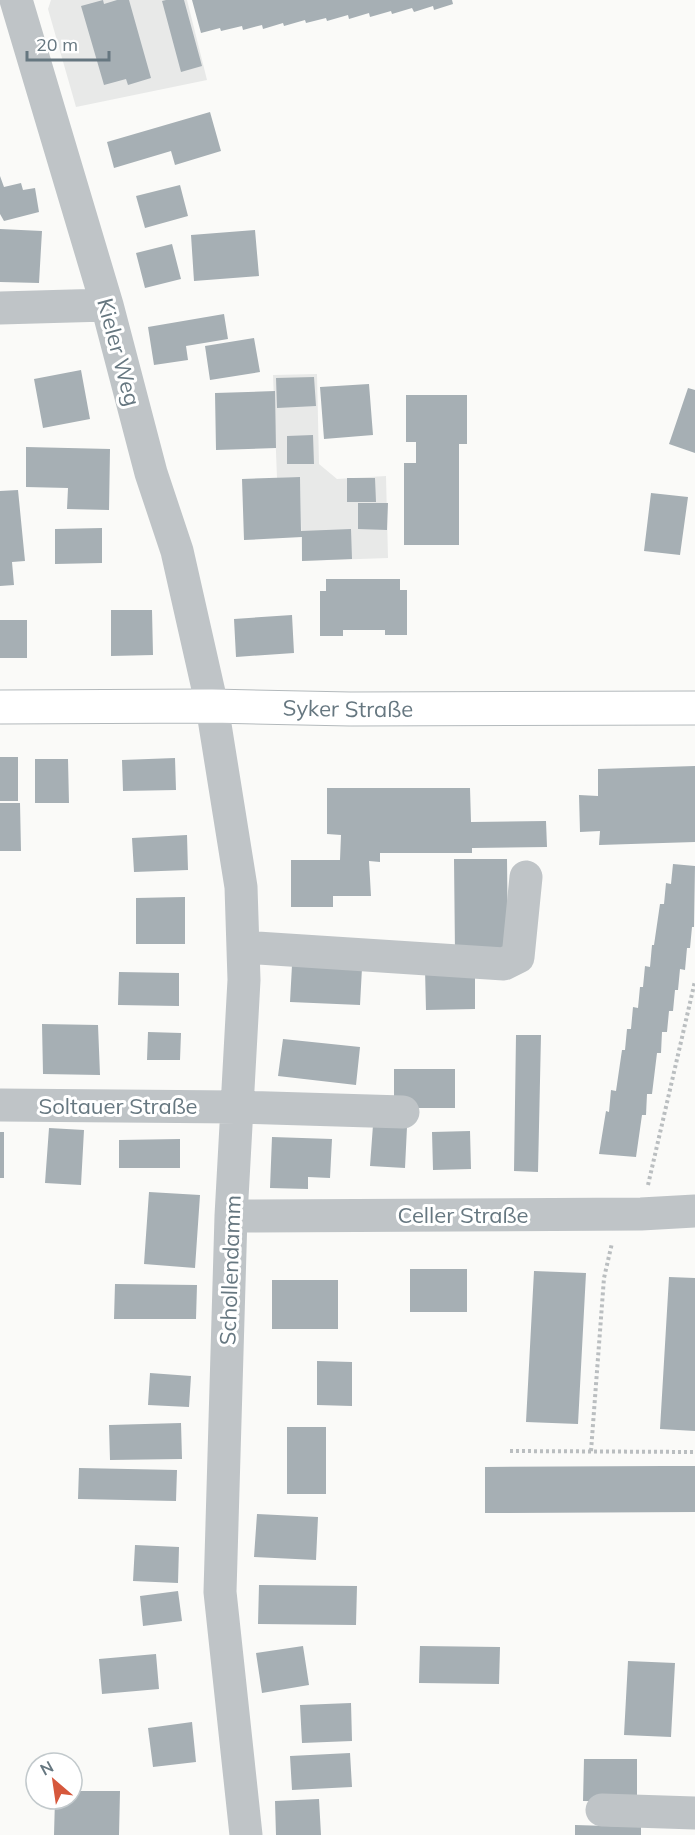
<svg xmlns="http://www.w3.org/2000/svg" width="695" height="1835" viewBox="0 0 695 1835" font-family="Mulish,sans-serif">
<style>
.built{fill:#e8e9e8}
.building{fill:#a6afb4}
.lines{fill:none;stroke-linecap:round;stroke-linejoin:round}
.major-casing{stroke:#b3b9bc;stroke-width:35}
.path{stroke:#babec0;stroke-width:4;stroke-dasharray:3 3;stroke-linecap:butt}
.minor{stroke:#bfc4c7;stroke-width:33}
.major{stroke:#fff;stroke-width:33}
.labels{text-anchor:middle;stroke-width:6;stroke-linejoin:round;paint-order:stroke}
.street-label{font-size:22px;fill:#667780;stroke:#fff}
</style>
<rect width="100%" height="100%" fill="#fafaf8"/>
<!-- built -->
<path class="built" d="M 51,0 L 187,0 L 207,80 L 76,107 L 48,9 Z
M 317,374 L 319,464 L 337,479 L 386,476 L 388,558 L 302,561 L 300,477 L 277,478 L 273,375 Z"/>
<!-- building -->
<path class="building" d="M 103,0 L 104,4 L 117,0 L 129,0 L 151,78 L 128,85 L 126,79 L 104,85 L 81,6 Z
M 166,0 L 184,0 L 202,66 L 181,72 L 162,1 Z
M 192,0 L 452,0 L 453,4 L 434,10 L 433,6 L 414,12 L 412,8 L 392,14 L 391,11 L 370,17 L 369,13 L 349,19 L 348,15 L 327,21 L 326,18 L 306,23 L 305,20 L 284,26 L 283,23 L 263,29 L 262,25 L 243,30 L 242,26 L 221,31 L 220,28 L 201,33 Z
M 210,112 L 221,151 L 175,165 L 171,151 L 114,168 L 107,142 Z
M 0,176 L 4,187 L 21,183 L 23,190 L 35,188 L 39,212 L 4,221 L 0,214 Z
M 180,185 L 188,216 L 145,228 L 136,196 Z
M 0,229 L 42,231 L 39,283 L 0,282 Z
M 255,230 L 259,276 L 194,281 L 191,235 Z
M 172,244 L 181,279 L 145,288 L 136,253 Z
M 224,314 L 228,339 L 186,346 L 188,360 L 154,365 L 148,327 Z
M 254,338 L 260,372 L 210,380 L 205,346 Z
M 81,370 L 90,419 L 43,428 L 34,379 Z
M 314,377 L 316,406 L 277,408 L 276,378 Z
M 369,384 L 373,435 L 324,439 L 320,387 Z
M 688,388 L 695,390 L 695,453 L 669,444 Z
M 275,391 L 276,448 L 216,450 L 215,393 Z
M 406,395 L 467,395 L 467,444 L 459,444 L 459,545 L 404,545 L 404,463 L 416,463 L 416,442 L 406,442 Z
M 313,435 L 314,464 L 287,464 L 287,436 Z
M 26,447 L 110,449 L 109,510 L 67,509 L 68,488 L 26,487 Z
M 300,477 L 301,531 L 351,529 L 352,559 L 302,561 L 302,537 L 244,540 L 242,479 Z
M 347,478 L 375,478 L 376,502 L 347,502 Z
M 18,490 L 25,561 L 12,562 L 14,585 L 0,586 L 0,491 Z
M 651,493 L 688,497 L 680,555 L 644,551 Z
M 358,503 L 388,503 L 387,530 L 358,529 Z
M 102,528 L 102,563 L 55,564 L 55,529 Z
M 326,579 L 400,579 L 400,590 L 407,590 L 407,635 L 385,635 L 385,630 L 343,630 L 343,636 L 320,636 L 320,591 L 326,591 Z
M 111,610 L 152,610 L 153,655 L 111,656 Z
M 292,615 L 294,653 L 236,657 L 234,619 Z
M 0,620 L 27,620 L 27,658 L 0,658 Z
M 0,757 L 18,757 L 18,801 L 0,801 Z
M 175,758 L 176,790 L 123,791 L 122,760 Z
M 35,759 L 68,759 L 69,803 L 35,803 Z
M 695,766 L 695,842 L 599,845 L 600,831 L 580,832 L 579,795 L 598,796 L 598,769 Z
M 327,788 L 470,788 L 471,822 L 546,821 L 547,847 L 472,848 L 472,853 L 380,853 L 380,862 L 369,861 L 371,896 L 333,896 L 333,907 L 291,907 L 291,860 L 340,860 L 341,835 L 327,834 Z
M 0,803 L 20,803 L 21,851 L 0,851 Z
M 187,835 L 188,870 L 134,872 L 132,838 Z
M 454,859 L 507,859 L 508,953 L 455,953 Z
M 673,864 L 695,866 L 694,927 L 692,927 L 690,948 L 687,948 L 685,970 L 680,969 L 678,990 L 675,990 L 673,1011 L 669,1011 L 667,1032 L 662,1032 L 661,1053 L 657,1053 L 652,1094 L 647,1094 L 646,1115 L 642,1115 L 636,1157 L 599,1154 L 606,1111 L 609,1112 L 611,1090 L 616,1091 L 622,1050 L 625,1050 L 627,1029 L 631,1029 L 633,1007 L 638,1008 L 640,987 L 643,987 L 645,966 L 650,967 L 652,945 L 654,945 L 660,904 L 664,904 L 666,883 L 671,884 Z
M 185,897 L 185,944 L 136,944 L 136,898 Z
M 292,965 L 362,968 L 360,1005 L 290,1002 Z
M 475,968 L 475,1009 L 426,1010 L 425,969 Z
M 119,972 L 179,973 L 179,1006 L 118,1005 Z
M 42,1024 L 98,1025 L 100,1075 L 43,1074 Z
M 148,1032 L 181,1033 L 180,1060 L 147,1060 Z
M 516,1035 L 541,1035 L 538,1172 L 514,1171 Z
M 283,1039 L 360,1047 L 356,1085 L 278,1076 Z
M 394,1069 L 455,1069 L 455,1108 L 394,1108 Z
M 373,1125 L 407,1127 L 405,1168 L 370,1166 Z
M 49,1128 L 84,1130 L 81,1185 L 45,1183 Z
M 470,1131 L 471,1169 L 433,1170 L 432,1132 Z
M 0,1132 L 4,1132 L 4,1178 L 0,1178 Z
M 272,1137 L 332,1139 L 330,1178 L 308,1177 L 308,1189 L 270,1188 Z
M 180,1139 L 180,1168 L 119,1168 L 119,1140 Z
M 149,1192 L 200,1195 L 195,1268 L 144,1264 Z
M 410,1269 L 467,1269 L 467,1312 L 410,1312 Z
M 534,1271 L 586,1273 L 578,1424 L 526,1422 Z
M 669,1277 L 695,1278 L 695,1431 L 660,1429 Z
M 272,1280 L 338,1280 L 338,1329 L 272,1329 Z
M 115,1284 L 197,1285 L 196,1319 L 114,1319 Z
M 317,1361 L 352,1362 L 352,1406 L 317,1405 Z
M 150,1373 L 191,1376 L 189,1407 L 148,1405 Z
M 181,1423 L 182,1459 L 110,1460 L 109,1425 Z
M 287,1427 L 326,1427 L 326,1494 L 287,1494 Z
M 665,1466 L 695,1466 L 695,1512 L 485,1513 L 485,1467 Z
M 79,1468 L 177,1470 L 176,1501 L 78,1499 Z
M 257,1514 L 318,1517 L 316,1560 L 254,1557 Z
M 135,1545 L 179,1547 L 178,1583 L 133,1581 Z
M 259,1585 L 357,1586 L 356,1625 L 258,1624 Z
M 178,1591 L 182,1621 L 143,1626 L 140,1596 Z
M 303,1646 L 309,1685 L 262,1693 L 256,1653 Z
M 420,1646 L 500,1647 L 499,1684 L 419,1683 Z
M 156,1654 L 159,1689 L 102,1694 L 99,1659 Z
M 628,1661 L 675,1663 L 671,1737 L 624,1735 Z
M 351,1703 L 352,1741 L 302,1743 L 300,1705 Z
M 192,1722 L 196,1762 L 153,1767 L 148,1728 Z
M 350,1753 L 352,1787 L 292,1790 L 290,1756 Z
M 584,1759 L 637,1759 L 637,1802 L 583,1801 Z
M 72,1791 L 120,1791 L 119,1835 L 54,1835 L 55,1799 L 72,1799 Z
M 319,1799 L 321,1835 L 276,1835 L 275,1801 Z
M 575,1825 L 641,1827 L 641,1835 L 575,1835 Z"/>
<g class="lines">
<!-- major casing -->
<g class="major-casing">
<g id="major">
<path id="s1" d="M 0,707 L 212,706 L 350,709 L 695,708"/>
</g>
</g>
<!-- path -->
<path class="path" d="M 648,1185 L 695,981
M 510,1451 L 695,1452
M 591,1451 L 604,1278 L 612,1243"/>
<!-- minor -->
<path class="minor" d="M 16,0 L 107,305 L 151,473 L 177,551 L 212,706 L 241,887 L 244,980 L 231,1216 L 220,1592 L 246,1835
M 0,308 L 107,305
M 243,947 L 504,964 L 518,957 L 526,877
M 0,1105 L 237,1107 L 403,1112
M 231,1216 L 641,1214 L 695,1211
M 602,1810 L 695,1813"/>
<!-- major -->
<use href="#major" class="major"/>
</g>
<g class="labels">
<!-- street labels -->
<g class="street-label">
<text transform="translate(119 352) rotate(75)" y="8">Kieler Weg</text>
<text dy="8" stroke="none"><textPath href="#s1" startOffset="348">Syker Straße</textPath></text>
<text x="118" y="1114">Soltauer Straße</text>
<text x="463" y="1223">Celler Straße</text>
<text transform="translate(230 1270) rotate(-88)" y="8">Schollendamm</text>
</g>
</g>
<!-- north arrow -->
<g transform="translate(54 1781) rotate(331)"><circle r="28" fill="#ffffff" stroke="#c2c9cc" stroke-width="1.5"/>
<path d="M0-4.5L10 22L0 15L-10 22Z" fill="#d6583c"/>
<text y="-9" font-size="16" font-weight="bold" text-anchor="middle" fill="#667780">N</text>
</g>
<!-- scale -->
<path d="M27 51v9h82v-9" fill="none" stroke="#667780" stroke-width="3"/>
<text x="36" y="51" font-size="18" fill="#667780" stroke="#ffffff" stroke-width="4.5" paint-order="stroke">20 m</text>
</svg>
